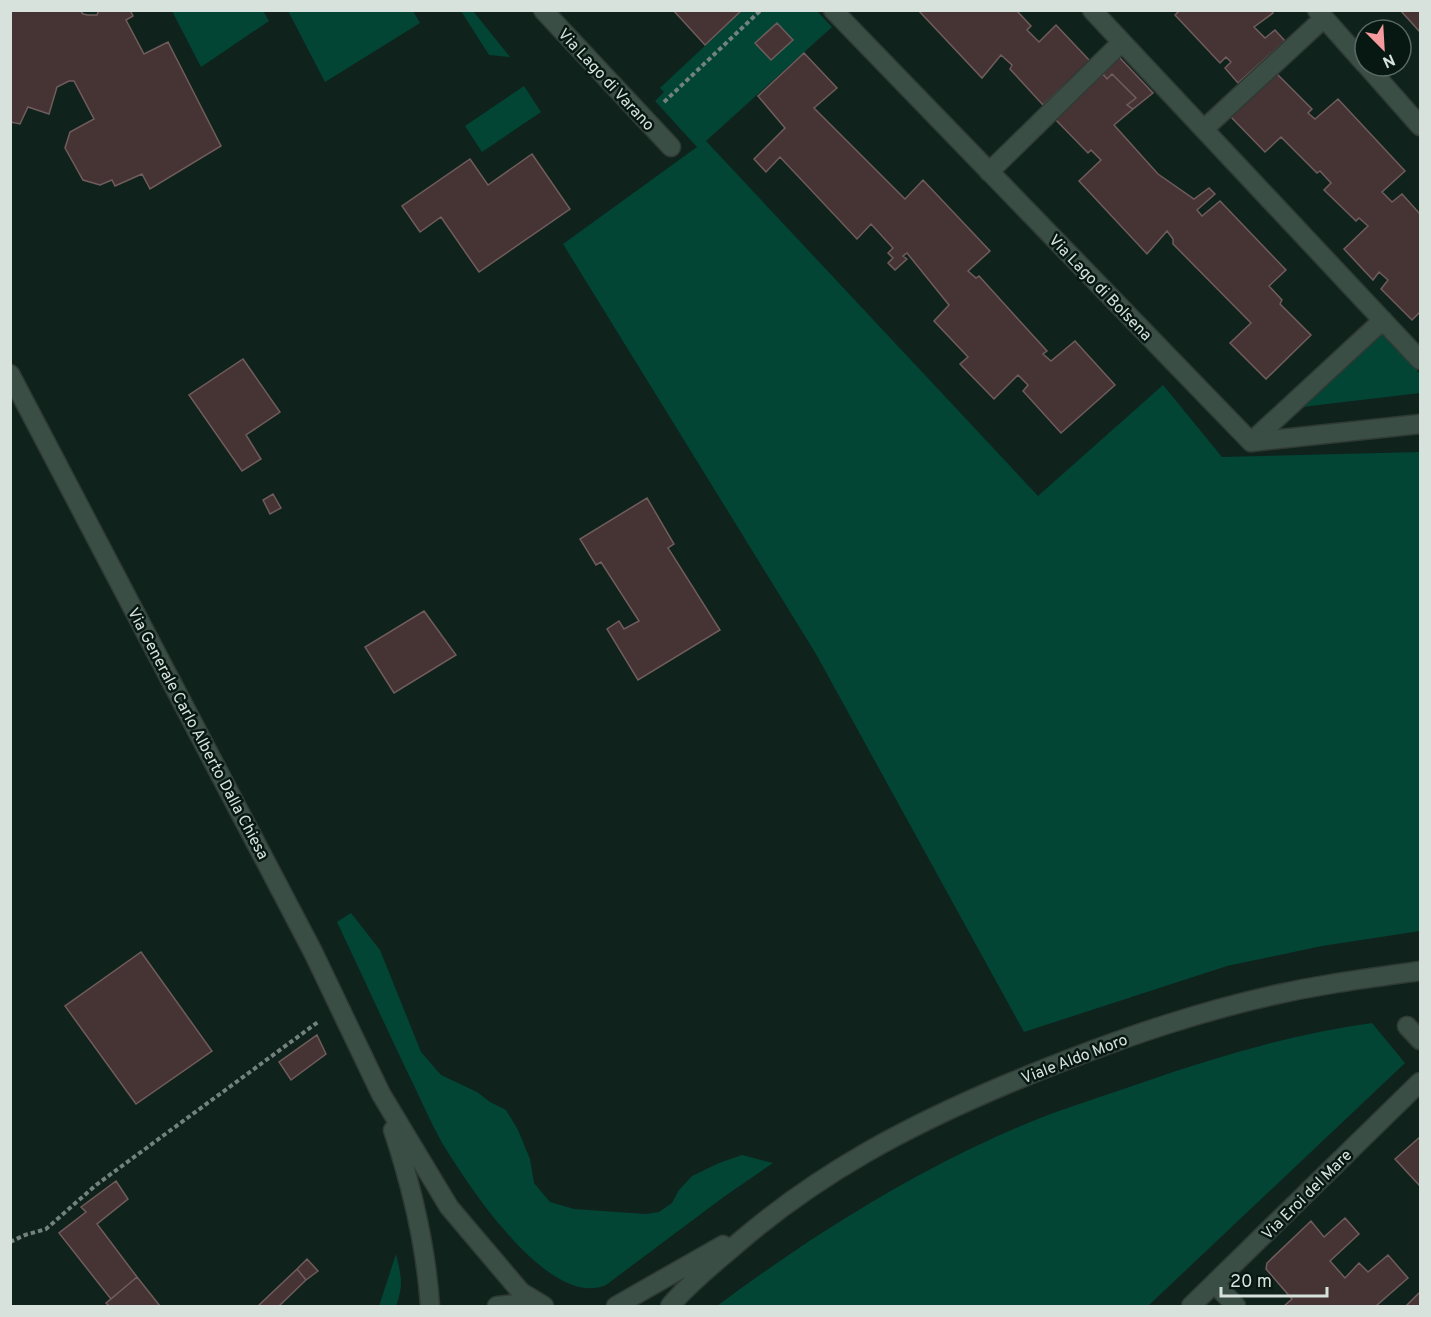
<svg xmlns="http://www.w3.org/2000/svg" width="1431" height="1317" viewBox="0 0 1431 1317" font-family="Overpass,sans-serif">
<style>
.green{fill:#024534}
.building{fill:#463434;stroke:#705c5c;stroke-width:1.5}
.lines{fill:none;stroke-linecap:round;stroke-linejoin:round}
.service-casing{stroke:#2f3a35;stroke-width:21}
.minor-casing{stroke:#2f3a35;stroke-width:21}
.tertiary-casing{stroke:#2f3a35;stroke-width:21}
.secondary-casing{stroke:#2f3a35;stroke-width:21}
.path{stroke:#73827c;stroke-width:4;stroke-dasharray:4.5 3;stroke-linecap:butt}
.service{stroke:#3b4e46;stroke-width:18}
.minor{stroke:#3b4e46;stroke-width:18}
.tertiary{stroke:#3b4e46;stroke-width:18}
.secondary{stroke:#3b4e46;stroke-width:18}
.labels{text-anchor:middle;stroke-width:5;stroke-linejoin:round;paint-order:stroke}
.street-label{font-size:16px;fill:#d7e2dd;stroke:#071813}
</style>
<rect width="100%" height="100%" fill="#10221c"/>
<!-- green -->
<path class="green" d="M 172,11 L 263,11 L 269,21 L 201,67 Z
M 288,11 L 413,11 L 420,23 L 325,82 Z
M 461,11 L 473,11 L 510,57 L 489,55 Z
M 742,11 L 817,11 L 832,27 L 706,141 L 1038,496 L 1163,385 L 1222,457 L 1420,452 L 1420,931 L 1322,946 L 1227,966 L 1024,1032 L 816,654 L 563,244 L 697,147 L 655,101 L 664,92 L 660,88 Z
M 524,86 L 541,112 L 482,152 L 465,126 Z
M 1383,333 L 1420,374 L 1420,393 L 1302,407 Z
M 351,913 L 380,950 L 421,1052 L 441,1075 L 477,1092 L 490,1102 L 506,1110 L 518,1130 L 530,1159 L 534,1183 L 550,1202 L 574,1209 L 646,1214 L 659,1212 L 672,1203 L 679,1190 L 692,1176 L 719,1163 L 742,1155 L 773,1163 L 725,1196 L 606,1285 C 548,1310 466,1182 441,1141 C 428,1117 417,1091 405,1067 C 382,1019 360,970 337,922 Z
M 1372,1023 L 1405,1063 L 1148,1306 L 717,1306 C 810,1237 909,1174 1016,1128 C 1057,1110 1101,1097 1144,1082 C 1219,1056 1293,1034 1372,1023 Z
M 396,1254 C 401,1275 404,1285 396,1306 L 379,1306 Z"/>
<!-- building -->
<path class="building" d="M 10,10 L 80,10 L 83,14 L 88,15 L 97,15 L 99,10 L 130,10 L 133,16 L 126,20 L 144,54 L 168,42 L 221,146 L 150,189 L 142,174 L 115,186 L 112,180 L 100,185 L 83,180 L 65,148 L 70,132 L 94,119 L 74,81 L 69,81 L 57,87 L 49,114 L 28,107 L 20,124 L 10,122 Z
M 673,10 L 742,10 L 705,45 Z
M 918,10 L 1016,10 L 1031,26 L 1027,30 L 1039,42 L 1056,25 L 1090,61 L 1043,105 L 1010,69 L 1012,65 L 1001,55 L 982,78 Z
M 1180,10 L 1271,10 L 1273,13 L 1254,27 L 1265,38 L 1275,30 L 1285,41 L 1238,83 L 1225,68 L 1231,62 L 1226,57 L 1220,63 L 1175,15 Z
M 1400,10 L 1420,10 L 1420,32 Z
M 777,23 L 793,40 L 771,60 L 755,43 Z
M 804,53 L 837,88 L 814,108 L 905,199 L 923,180 L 990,251 L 968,271 L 976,278 L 979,276 L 1047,351 L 1043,354 L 1051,361 L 1075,341 L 1115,385 L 1061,433 L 1023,391 L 1028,385 L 1018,375 L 994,399 L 960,364 L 968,357 L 934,321 L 949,305 L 907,253 L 903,256 L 907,259 L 895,270 L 888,263 L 893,258 L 888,253 L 893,248 L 871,224 L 857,239 L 780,157 L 766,172 L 754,159 L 785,128 L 758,96 Z
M 1119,57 L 1153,93 L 1133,109 L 1127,105 L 1136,98 L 1112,74 L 1107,79 L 1103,74 Z
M 1103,74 L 1107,79 L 1112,74 L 1136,98 L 1127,105 L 1133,109 L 1114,125 L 1158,174 L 1194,199 L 1209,188 L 1215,194 L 1197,210 L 1202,216 L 1220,201 L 1286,270 L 1269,286 L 1282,300 L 1280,304 L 1311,335 L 1266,379 L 1230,343 L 1251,323 L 1173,244 L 1173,239 L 1167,231 L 1147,254 L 1079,181 L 1101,160 L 1091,150 L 1088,153 L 1054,118 Z
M 1277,74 L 1312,109 L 1308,113 L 1315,119 L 1338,99 L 1405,171 L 1382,192 L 1392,202 L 1402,194 L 1420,214 L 1420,312 L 1412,320 L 1381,289 L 1388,280 L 1379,272 L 1373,280 L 1344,249 L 1368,226 L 1359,218 L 1356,221 L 1324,190 L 1331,183 L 1320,171 L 1317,173 L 1281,137 L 1265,152 L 1230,116 Z
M 532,154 L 570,209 L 479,272 L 441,217 L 420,232 L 402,206 L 470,159 L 488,185 Z
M 243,359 L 280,412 L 246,435 L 261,459 L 242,471 L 189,395 Z
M 273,494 L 281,508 L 270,514 L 263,500 Z
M 647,498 L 674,544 L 668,548 L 720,630 L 638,680 L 607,629 L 619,621 L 624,629 L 639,621 L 601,562 L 596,565 L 580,539 Z
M 424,611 L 456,655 L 394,693 L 365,647 Z
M 141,952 L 212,1051 L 136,1104 L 65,1006 Z
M 317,1035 L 326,1054 L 291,1080 L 279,1062 Z
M 1420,1137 L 1420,1186 L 1395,1159 Z
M 116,1181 L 128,1199 L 97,1224 L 137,1277 L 111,1299 L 59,1233 L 86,1212 L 81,1207 Z
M 1345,1218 L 1359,1234 L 1330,1261 L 1345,1278 L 1359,1263 L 1368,1272 L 1388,1255 L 1408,1278 L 1376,1306 L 1284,1306 L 1292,1299 L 1266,1269 L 1267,1263 L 1311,1221 L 1324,1237 Z
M 307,1259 L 318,1271 L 306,1280 L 297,1269 Z
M 297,1269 L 306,1280 L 279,1306 L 258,1306 Z
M 137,1277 L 160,1306 L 109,1306 L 106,1303 Z
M 1420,1292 L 1420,1306 L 1406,1306 Z"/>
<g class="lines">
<!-- service casing -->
<g class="service-casing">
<path id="service" d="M 543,10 L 671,147
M 1092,10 L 1420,360
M 1204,129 L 1324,18
M 989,172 L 1122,42
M 1251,442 L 1383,320
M 1407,1026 L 1420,1040"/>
</g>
<!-- minor casing -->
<g class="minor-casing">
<path id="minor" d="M 833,10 L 1251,442 L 1420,424
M 1317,10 L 1365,64
M 1367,66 L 1420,126
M 1215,1284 L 1236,1306
M 1191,1306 L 1420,1082"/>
</g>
<!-- tertiary casing -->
<g class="tertiary-casing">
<path id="tertiary" d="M 10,374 L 313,952 L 381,1094 L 449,1207 L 521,1292 L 544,1306
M 393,1130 C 412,1187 426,1247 430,1306"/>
</g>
<!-- secondary casing -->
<g class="secondary-casing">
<path id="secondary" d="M 497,1306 L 516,1304 L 536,1306
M 616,1306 L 723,1245
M 670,1306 C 690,1282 715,1263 739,1242 C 822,1171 908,1126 1007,1084 C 1111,1041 1219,1002 1331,984 C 1361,979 1391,975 1420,971"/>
</g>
<!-- path -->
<path class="path" d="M 664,102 L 761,10
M 10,1242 L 25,1235 L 46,1229 L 96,1185 L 318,1022"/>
<!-- service -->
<use href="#service" class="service"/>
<!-- minor -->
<use href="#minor" class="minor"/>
<!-- tertiary -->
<use href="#tertiary" class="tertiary"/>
<!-- secondary -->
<use href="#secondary" class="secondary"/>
</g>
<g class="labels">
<!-- street labels -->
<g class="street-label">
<text transform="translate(607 79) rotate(47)" y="6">Via Lago di Varano</text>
<text transform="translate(1101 287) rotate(46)" y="6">Via Lago di Bolsena</text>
<text transform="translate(199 733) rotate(62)" y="6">Via Generale Carlo Alberto Dalla Chiesa</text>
<text transform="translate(1074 1058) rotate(-21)" y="6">Viale Aldo Moro</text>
<text transform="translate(1306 1194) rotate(-45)" y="6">Via Eroi del Mare</text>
</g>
</g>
<!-- border -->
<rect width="1431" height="1317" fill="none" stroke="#d7e2dd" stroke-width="24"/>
<!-- north arrow -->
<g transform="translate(1383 48) rotate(156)"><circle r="28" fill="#071813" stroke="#5a6964" stroke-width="1.5"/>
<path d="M0-4.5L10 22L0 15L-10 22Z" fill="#f59b9e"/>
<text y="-9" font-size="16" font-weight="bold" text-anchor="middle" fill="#d7e2dd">N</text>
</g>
<!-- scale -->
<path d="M1221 1287v9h106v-9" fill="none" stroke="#d7e2dd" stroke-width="3"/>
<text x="1230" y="1287" font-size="18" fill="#d7e2dd" stroke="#071813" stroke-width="4.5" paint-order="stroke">20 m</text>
</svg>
